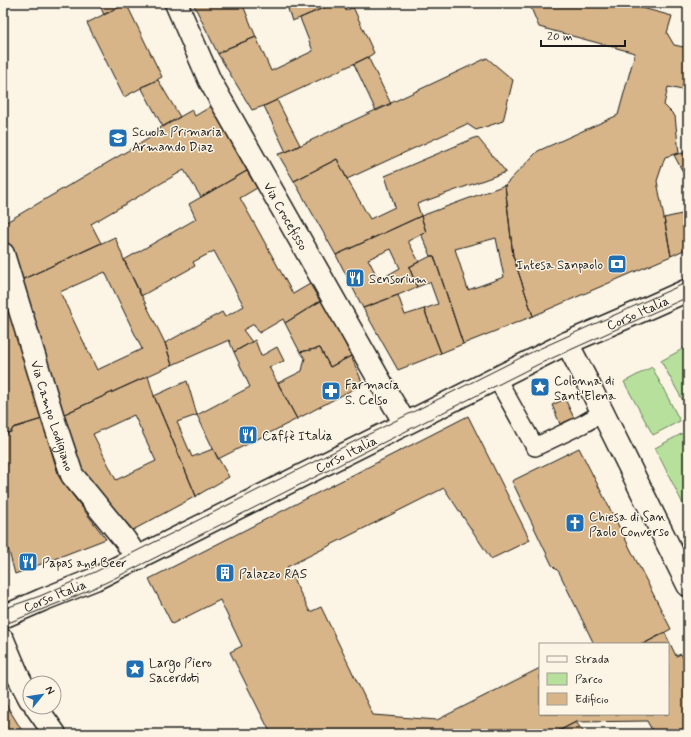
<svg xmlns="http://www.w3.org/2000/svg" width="691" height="737" viewBox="0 0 691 737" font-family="Mynerve,sans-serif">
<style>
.green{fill:#b7e09c;stroke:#6a7e5c}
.building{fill:#d7b589;stroke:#1c1c1c;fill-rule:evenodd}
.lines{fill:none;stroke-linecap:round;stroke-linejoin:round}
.pedestrian-casing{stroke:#1c1c1c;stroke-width:20}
.minor-casing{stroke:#1c1c1c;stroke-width:25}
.tertiary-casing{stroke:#1c1c1c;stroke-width:25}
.pedestrian{stroke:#fcf5e5;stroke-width:17}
.minor{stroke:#fcf5e5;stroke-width:22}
.tertiary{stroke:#fcf5e5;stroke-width:22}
.tram{stroke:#1c1c1c;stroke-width:1}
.labels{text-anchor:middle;stroke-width:3;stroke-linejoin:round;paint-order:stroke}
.poi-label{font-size:13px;fill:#1c1c1c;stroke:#fcf5e5;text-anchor:start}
.street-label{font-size:13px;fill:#1c1c1c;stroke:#fcf5e5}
</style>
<rect width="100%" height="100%" fill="#fcf5e5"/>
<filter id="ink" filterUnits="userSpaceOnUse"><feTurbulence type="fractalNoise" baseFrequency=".025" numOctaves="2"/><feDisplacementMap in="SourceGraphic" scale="8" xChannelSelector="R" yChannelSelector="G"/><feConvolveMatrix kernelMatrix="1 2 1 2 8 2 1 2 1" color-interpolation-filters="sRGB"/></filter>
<g filter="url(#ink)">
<!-- green -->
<path class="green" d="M 688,346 L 688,410 L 661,361 Z
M 652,367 L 680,421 L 653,435 L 624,382 Z
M 685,432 L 688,438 L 688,501 L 683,504 L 655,448 Z"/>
<!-- building -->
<path class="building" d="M 99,3 L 121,3 L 122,6 L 104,15 Z
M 126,3 L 162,77 L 124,97 L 87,23 Z
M 193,3 L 242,3 L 256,37 L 228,48 L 218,54 Z
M 286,3 L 335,3 L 300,18 L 292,21 Z
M 335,3 L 343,3 L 346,11 L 353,7 L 374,53 L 368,57 L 264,106 L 252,110 L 218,54 L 228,48 L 256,37 L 271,71 L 313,51 L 300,18 Z
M 529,3 L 589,3 L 594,5 L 596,3 L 624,3 L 672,16 L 667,33 L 674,45 L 688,48 L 688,64 L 685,74 L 682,90 L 668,87 L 664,105 L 675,116 L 679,153 L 665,157 L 657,181 L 664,218 L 671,256 L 533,316 L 513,256 L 505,185 L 538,151 L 618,115 L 635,53 L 539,27 Z
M 368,57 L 391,104 L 376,111 L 354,64 Z
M 487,58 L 513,80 L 503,121 L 476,130 L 467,124 L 347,179 L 337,159 L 294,181 L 278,154 L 286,152 Z
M 688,64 L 688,75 L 685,74 Z
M 158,80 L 180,117 L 163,127 L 141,87 Z
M 277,100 L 300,145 L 286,152 L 264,106 Z
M 215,104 L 250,169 L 201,197 L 184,170 L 91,224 L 101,243 L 19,281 L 3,228 L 3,224 L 153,136 L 151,133 L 192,110 L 195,116 Z
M 477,137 L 506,172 L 417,204 L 421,216 L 336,255 L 294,181 L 337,159 L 347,179 L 370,219 L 395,207 L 385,176 Z
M 688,152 L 688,170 L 683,172 L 674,155 Z
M 247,171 L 257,188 L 240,198 L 259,232 L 293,294 L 310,284 L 320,301 L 285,323 L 283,319 L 259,333 L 254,324 L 243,330 L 252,342 L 234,352 L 229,340 L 172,365 L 165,343 L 222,312 L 225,317 L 244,306 L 214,251 L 193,262 L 195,266 L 141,296 L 124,260 L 196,219 L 189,204 Z
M 505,185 L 513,256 L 533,316 L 463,344 L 434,256 L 431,256 L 421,234 L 426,232 L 421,216 ZM 496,238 L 504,277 L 468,290 L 455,249 Z
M 688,196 L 688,248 L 671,256 L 664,218 L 686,213 L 685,198 Z
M 421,216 L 426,232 L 408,241 L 419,262 L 409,267 L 417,287 L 398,295 L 363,308 L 336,255 ZM 391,249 L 400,268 L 379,280 L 368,259 Z
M 115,237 L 124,260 L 165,343 L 172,365 L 60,416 L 19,281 ZM 105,272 L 142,349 L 97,370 L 60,292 Z
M 431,256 L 434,256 L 463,344 L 441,353 L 424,309 L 438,304 L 430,282 L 417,287 L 409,267 Z
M 3,291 L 42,419 L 13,428 L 11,432 L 3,434 Z
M 398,295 L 405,315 L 424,309 L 441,353 L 398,370 L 363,308 Z
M 324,299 L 351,356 L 330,367 L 320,348 L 300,352 L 285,323 Z
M 255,340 L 261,356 L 277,347 L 284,361 L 269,367 L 297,419 L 218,459 L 197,415 L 250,387 L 234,352 Z
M 320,348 L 330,367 L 351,356 L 363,384 L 297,419 L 278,383 L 302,371 L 305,358 L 300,352 Z
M 148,376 L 154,396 L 196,496 L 133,530 L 81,473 L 60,416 ZM 134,415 L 156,461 L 116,480 L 93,434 Z
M 187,381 L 197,415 L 177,422 L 192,457 L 213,449 L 229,477 L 196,496 L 154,396 Z
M 565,399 L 574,418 L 560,424 L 552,405 Z
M 468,416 L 530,540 L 491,559 L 444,488 L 287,567 L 310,612 L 321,607 L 373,715 L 437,720 L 540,668 L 540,714 L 668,714 L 668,644 L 643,644 L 665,633 L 676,656 L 681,654 L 688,667 L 688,734 L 654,734 L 647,721 L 576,722 L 552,734 L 271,734 L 230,652 L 242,646 L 220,600 L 172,624 L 149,579 Z
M 42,419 L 59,477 L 106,539 L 15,574 L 3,529 L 3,434 L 11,432 L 13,428 Z
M 579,448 L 671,629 L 643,644 L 594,644 L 559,572 L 552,565 L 512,481 Z
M 3,700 L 7,706 L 24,734 L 3,734 Z
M 576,722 L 585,734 L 561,734 L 559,731 Z"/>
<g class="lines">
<!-- pedestrian casing -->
<g class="pedestrian-casing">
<path id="pedestrian" d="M 496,377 L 535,447 L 583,424 L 602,413"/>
</g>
<!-- minor casing -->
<g class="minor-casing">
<g id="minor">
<path id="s1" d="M 176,3 L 210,81 L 385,390 L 405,423"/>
<path id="s2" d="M 3,254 L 53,418 L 72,475 L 125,540 L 133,552 L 139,558"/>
<path d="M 567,343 L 588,383 L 688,585"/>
<path id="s3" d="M 3,617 L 42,600 L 95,579 L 567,343 L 641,311 L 688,290"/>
</g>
</g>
<!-- tertiary casing -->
<g class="tertiary-casing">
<path id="tertiary" d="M 3,640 L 19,678 L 30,699
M 36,707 L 55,734"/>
</g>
<!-- pedestrian -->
<use href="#pedestrian" class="pedestrian"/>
<!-- minor -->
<use href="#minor" class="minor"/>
<!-- tertiary -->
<use href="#tertiary" class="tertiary"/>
<!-- tram -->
<path class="tram" d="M 3,609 L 40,596 L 95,572 L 532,352 L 688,282
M 3,625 L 76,596 L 107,582 L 539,364 L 688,297"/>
</g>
</g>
<!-- icons -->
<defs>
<g id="school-square" transform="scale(1)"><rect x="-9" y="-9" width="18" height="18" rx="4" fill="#1f6fb2" stroke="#fcf5e5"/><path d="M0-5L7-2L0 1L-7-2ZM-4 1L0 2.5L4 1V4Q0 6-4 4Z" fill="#fff"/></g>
<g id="bank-square" transform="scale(1)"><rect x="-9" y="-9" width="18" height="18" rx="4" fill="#1f6fb2" stroke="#fcf5e5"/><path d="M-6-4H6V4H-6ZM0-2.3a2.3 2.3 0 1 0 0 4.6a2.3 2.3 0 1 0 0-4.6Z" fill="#fff"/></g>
<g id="restaurant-square" transform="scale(1)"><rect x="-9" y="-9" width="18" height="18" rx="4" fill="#1f6fb2" stroke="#fcf5e5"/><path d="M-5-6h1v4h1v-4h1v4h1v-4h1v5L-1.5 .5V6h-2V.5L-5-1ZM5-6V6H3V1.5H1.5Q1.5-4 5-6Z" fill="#fff"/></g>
<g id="sight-square" transform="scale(1)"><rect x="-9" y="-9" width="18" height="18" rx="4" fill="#1f6fb2" stroke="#fcf5e5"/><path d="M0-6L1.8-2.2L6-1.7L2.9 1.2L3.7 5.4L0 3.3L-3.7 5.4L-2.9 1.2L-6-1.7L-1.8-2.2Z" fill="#fff"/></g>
<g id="pharmacy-square" transform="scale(1)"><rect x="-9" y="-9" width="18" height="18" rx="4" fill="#1f6fb2" stroke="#fcf5e5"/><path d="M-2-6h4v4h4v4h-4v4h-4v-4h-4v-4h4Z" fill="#fff"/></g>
<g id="church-square" transform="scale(1)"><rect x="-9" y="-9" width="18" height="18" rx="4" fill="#1f6fb2" stroke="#fcf5e5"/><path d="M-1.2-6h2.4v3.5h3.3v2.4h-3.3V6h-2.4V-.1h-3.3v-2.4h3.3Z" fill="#fff"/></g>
<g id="building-square" transform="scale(1)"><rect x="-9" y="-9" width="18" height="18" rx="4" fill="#1f6fb2" stroke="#fcf5e5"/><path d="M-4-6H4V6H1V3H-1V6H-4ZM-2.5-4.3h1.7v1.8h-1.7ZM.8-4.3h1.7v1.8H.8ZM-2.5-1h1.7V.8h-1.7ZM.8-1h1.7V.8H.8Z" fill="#fff"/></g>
</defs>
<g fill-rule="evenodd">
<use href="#school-square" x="118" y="138"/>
<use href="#bank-square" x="617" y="264"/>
<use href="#restaurant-square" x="355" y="278"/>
<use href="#sight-square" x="540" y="387"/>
<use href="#pharmacy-square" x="331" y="391"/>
<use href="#restaurant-square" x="248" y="435"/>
<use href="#church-square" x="575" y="523"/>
<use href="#restaurant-square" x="28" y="562"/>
<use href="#building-square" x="225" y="573"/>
<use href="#sight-square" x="135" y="669"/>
</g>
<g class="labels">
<!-- poi labels -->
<g class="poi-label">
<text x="132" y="136">Scuola Primaria<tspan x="132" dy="15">Armando Diaz</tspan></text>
<text x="603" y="269" text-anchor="end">Intesa Sanpaolo</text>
<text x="369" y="283">Sensorium</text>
<text x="554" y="385">Colonna di<tspan x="554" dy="15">Sant'Elena</tspan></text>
<text x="345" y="389">Farmacia<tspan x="345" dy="15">S. Celso</tspan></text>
<text x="262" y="440">Caffè Italia</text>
<text x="589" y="521">Chiesa di San<tspan x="589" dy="15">Paolo Converso</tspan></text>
<text x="42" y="567">Papas and Beer</text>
<text x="239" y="578">Palazzo RAS</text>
<text x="149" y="667">Largo Piero<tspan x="149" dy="15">Sacerdoti</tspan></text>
</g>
<!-- street labels -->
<g class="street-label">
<text dy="5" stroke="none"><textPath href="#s1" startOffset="240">Via Crocefisso</textPath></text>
<text dy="5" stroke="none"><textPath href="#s3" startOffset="704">Corso Italia</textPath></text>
<text dy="5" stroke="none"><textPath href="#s2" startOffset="169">Via Campo Lodigiano</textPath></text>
<text dy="5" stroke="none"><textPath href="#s3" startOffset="380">Corso Italia</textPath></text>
<text dy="5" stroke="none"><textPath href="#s3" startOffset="56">Corso Italia</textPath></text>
</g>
</g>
<!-- margin -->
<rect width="691" height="737" fill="none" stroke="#fcf5e5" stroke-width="16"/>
<rect x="8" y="8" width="675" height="721" fill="none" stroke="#1c1c1c" stroke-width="1.5" filter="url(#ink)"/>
<!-- legend -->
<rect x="539" y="643" width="130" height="72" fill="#fcf5e5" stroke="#a29e95"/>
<rect x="547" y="656" width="20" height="6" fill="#fcf5e5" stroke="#a29e95"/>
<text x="575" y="663" font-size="12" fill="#1c1c1c">Strada</text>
<rect x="547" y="673" width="20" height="12" fill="#b7e09c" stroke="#a29e95"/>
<text x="575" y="683" font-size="12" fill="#1c1c1c">Parco</text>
<rect x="547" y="693" width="20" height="12" fill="#d7b589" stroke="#a29e95"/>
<text x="575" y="703" font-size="12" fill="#1c1c1c">Edificio</text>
<!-- north arrow -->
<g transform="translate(42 695) rotate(60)"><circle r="19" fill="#fcf5e5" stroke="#a29e95"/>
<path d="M0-3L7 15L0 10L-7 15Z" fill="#1f6fb2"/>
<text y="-6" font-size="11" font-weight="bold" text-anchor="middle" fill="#1c1c1c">N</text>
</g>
<!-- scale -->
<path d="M541 40v6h84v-6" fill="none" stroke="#1c1c1c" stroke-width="2"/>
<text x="547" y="40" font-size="12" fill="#1c1c1c" stroke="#fcf5e5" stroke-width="3" paint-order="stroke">20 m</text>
</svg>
